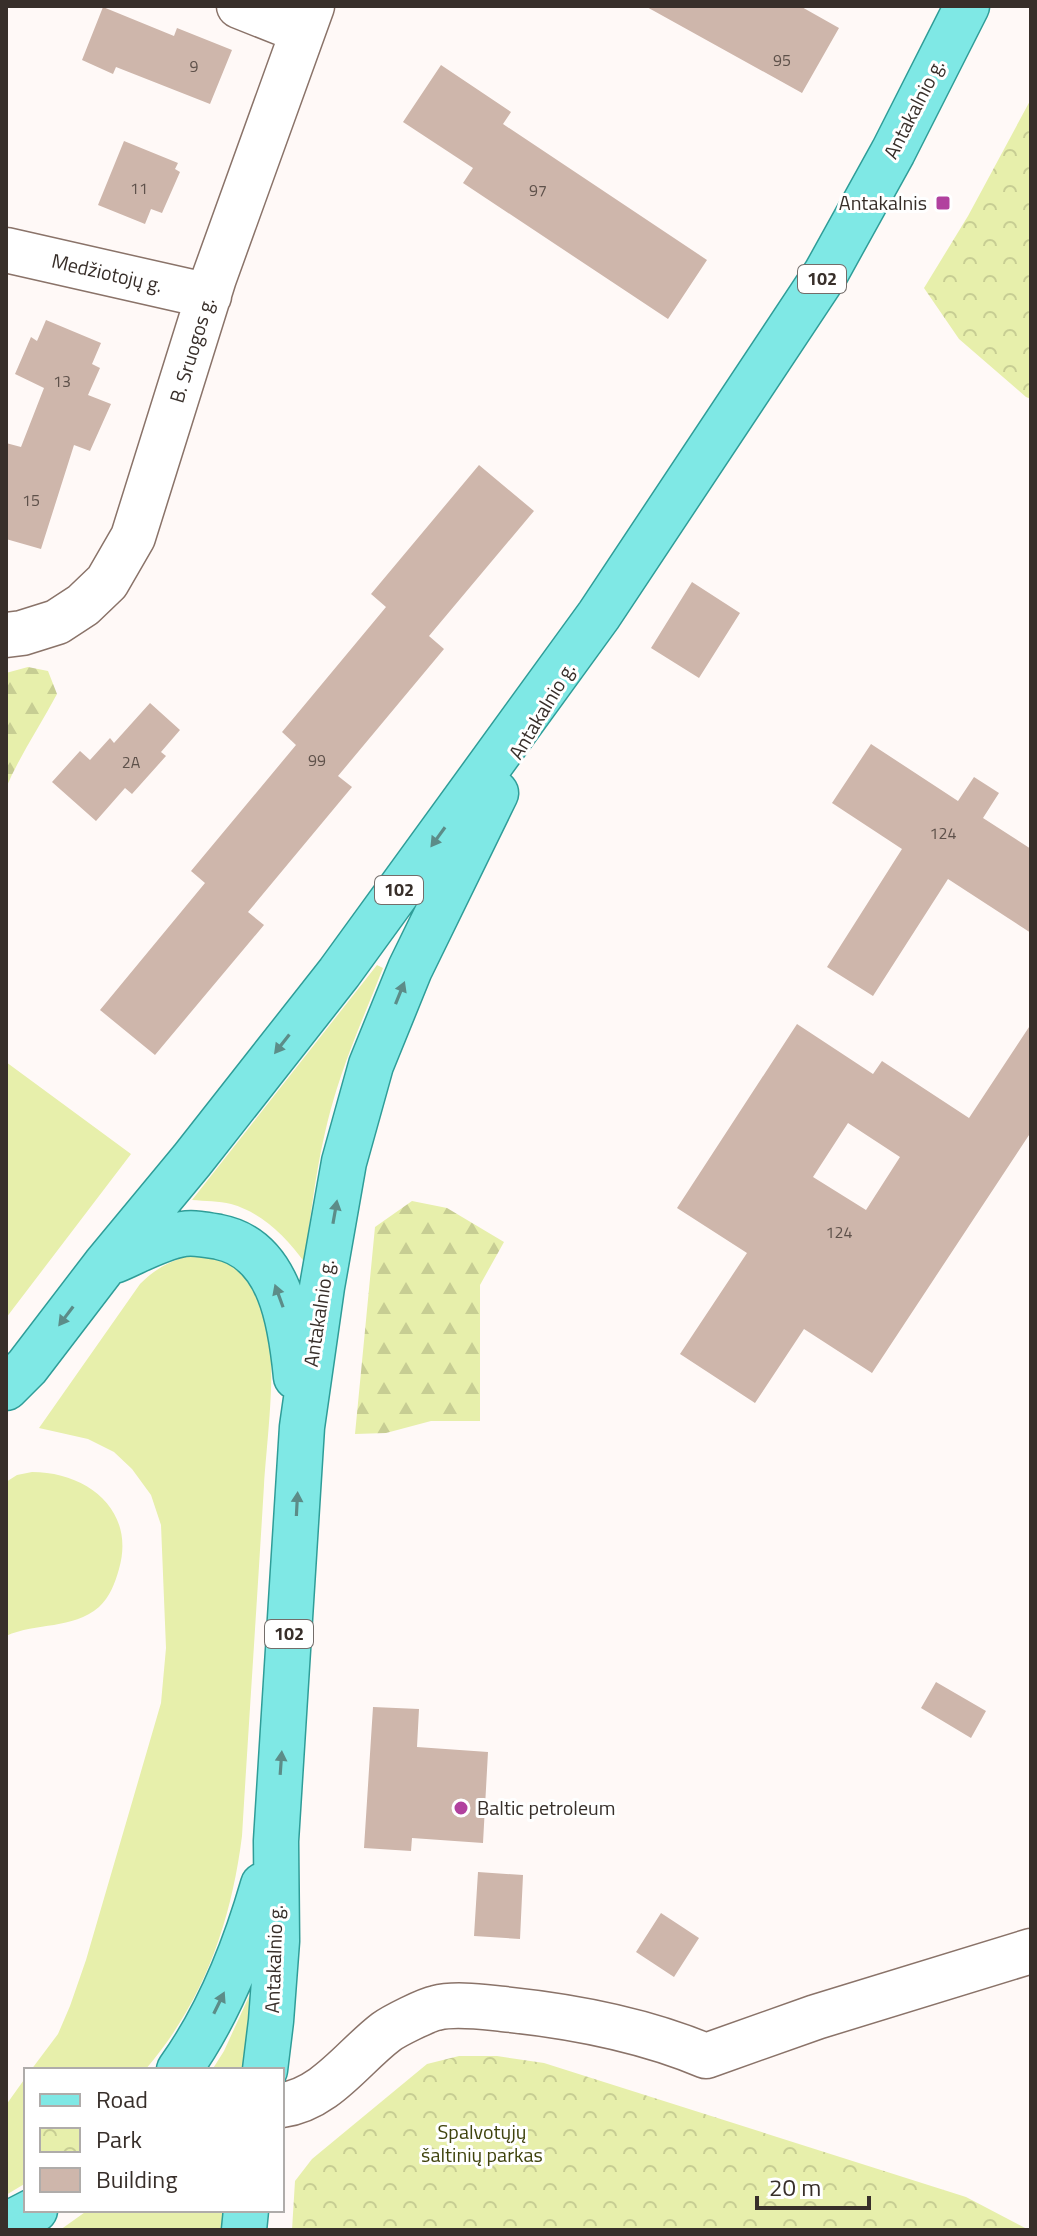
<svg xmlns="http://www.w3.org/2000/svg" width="1037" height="2236" viewBox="0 0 1037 2236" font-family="'Titillium Web',sans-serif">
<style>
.green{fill:#e7efab}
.forest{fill:url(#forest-firs)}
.park{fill:url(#park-crowns)}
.building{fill:#ceb6ab;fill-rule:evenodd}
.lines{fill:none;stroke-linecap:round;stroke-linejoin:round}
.minor-casing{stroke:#8a7369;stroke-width:47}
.major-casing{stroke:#2f9d98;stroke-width:47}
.minor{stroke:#fff;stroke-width:44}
.major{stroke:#7fe8e5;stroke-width:44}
.oneway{fill:#5c8c88}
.poi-dot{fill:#b1419e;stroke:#fff;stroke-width:3}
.labels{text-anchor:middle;stroke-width:6;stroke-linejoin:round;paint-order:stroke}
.number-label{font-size:16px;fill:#5e514a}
.shield{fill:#fff;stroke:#746d6a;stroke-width:2}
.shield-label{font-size:18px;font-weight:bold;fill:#382f2a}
.street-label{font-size:20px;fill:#382f2a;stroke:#fff}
.poi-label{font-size:20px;fill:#382f2a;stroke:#fff;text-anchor:end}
.park-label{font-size:20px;fill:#3f430d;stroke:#fff}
</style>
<defs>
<pattern id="forest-firs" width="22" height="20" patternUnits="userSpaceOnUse" patternTransform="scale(2)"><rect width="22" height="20" fill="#e7efab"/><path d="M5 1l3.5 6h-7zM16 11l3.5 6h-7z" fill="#c7cd93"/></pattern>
<pattern id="park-crowns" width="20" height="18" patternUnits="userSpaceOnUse" patternTransform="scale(2)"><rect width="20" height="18" fill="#e7efab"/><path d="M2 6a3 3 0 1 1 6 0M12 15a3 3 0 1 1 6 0" fill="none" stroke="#c7cd93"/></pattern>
</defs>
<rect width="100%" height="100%" fill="#fff9f7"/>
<!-- green -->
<path class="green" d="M 377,965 L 383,968 C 369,1004 353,1040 341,1076 C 320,1137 312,1200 305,1263 C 286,1237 263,1213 231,1204 C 219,1201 205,1201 192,1200 Z
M 6,1062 L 131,1154 L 6,1318 Z
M 192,1255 C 230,1257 251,1272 264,1309 C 279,1353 267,1437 264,1485 C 257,1602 249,1719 242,1836 C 231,1923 203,2003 145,2070 L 31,2070 L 58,2034 L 70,2006 L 86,1960 L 161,1703 L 166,1648 L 161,1525 L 151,1495 L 132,1469 L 114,1452 L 88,1439 L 39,1428 L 140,1284 C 156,1268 170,1261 192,1255 Z
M 32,1472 C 87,1472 136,1510 119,1569 C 115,1583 110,1597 99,1607 C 72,1630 37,1622 6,1636 L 6,1482 L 17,1475 Z
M 251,1992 L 244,2070 L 212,2070 L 224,2051 Z
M 26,2077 L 26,2183 L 6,2195 L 6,2105 Z
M 88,2210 L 230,2210 L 228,2230 L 60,2230 Z"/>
<!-- forest -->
<path class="forest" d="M 28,667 L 48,671 L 57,694 C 40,726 20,755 6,788 L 6,673 Z
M 412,1201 L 447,1208 L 504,1242 L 480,1285 L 480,1421 L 431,1421 L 386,1433 L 355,1434 L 375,1227 Z"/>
<!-- park -->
<path class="park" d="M 1031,99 L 1031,399 L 1026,397 L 959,339 L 924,288 L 968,216 Z
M 459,2056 L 497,2056 L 544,2063 L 966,2197 L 1029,2230 L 292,2230 L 295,2181 L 312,2159 L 427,2064 Z"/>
<!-- building -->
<path class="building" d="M 645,6 L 800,6 L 839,28 L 802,93 Z
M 103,7 L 174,36 L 177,28 L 232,50 L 210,104 L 116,67 L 113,74 L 82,60 Z
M 441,65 L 511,112 L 503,124 L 707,260 L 668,319 L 463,183 L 473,168 L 403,122 Z
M 124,141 L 178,163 L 175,169 L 180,172 L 162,213 L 151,209 L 145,224 L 98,205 Z
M 46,320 L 101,343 L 92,364 L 100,368 L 88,395 L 111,404 L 90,451 L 74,445 L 41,549 L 6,539 L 6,443 L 21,447 L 44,388 L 15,374 L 31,337 L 37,341 Z
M 479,465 L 534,511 L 429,636 L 444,649 L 338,776 L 352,787 L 248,912 L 264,925 L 155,1055 L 100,1010 L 205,883 L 191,871 L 296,745 L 282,732 L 386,607 L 371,594 Z
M 692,582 L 740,613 L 699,678 L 651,648 Z
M 150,703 L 180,730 L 161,752 L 166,756 L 132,794 L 125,788 L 96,821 L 52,782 L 80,751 L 90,760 L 110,738 L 114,743 Z
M 871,744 L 958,801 L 974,777 L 999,793 L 983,818 L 1031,849 L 1031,933 L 948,879 L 873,996 L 827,967 L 902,849 L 832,803 Z
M 797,1024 L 873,1074 L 882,1061 L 969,1118 L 1031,1024 L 1031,1132 L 872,1373 L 804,1329 L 755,1403 L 680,1354 L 747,1253 L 677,1208 ZM 848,1123 L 900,1157 L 866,1210 L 813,1177 Z
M 936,1682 L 986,1711 L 971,1738 L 921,1708 Z
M 373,1707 L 419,1709 L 417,1747 L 488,1752 L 483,1843 L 412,1838 L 411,1851 L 364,1848 Z
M 478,1872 L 523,1875 L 520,1939 L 474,1936 Z
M 661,1913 L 699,1938 L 674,1977 L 636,1952 Z"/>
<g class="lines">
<!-- minor casing -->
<g class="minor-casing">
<path id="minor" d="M 239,6 L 302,31
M 6,250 L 209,296
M 6,635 L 22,633 L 57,622 L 83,605 L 107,582 L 133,537 L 214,278 L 312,6
M 282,2105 C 326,2099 353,2057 386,2032 C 394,2026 426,2010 436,2008 C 455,2003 483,2007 503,2009 C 572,2016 642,2029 706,2056 L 816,2017 L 1031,1951"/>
</g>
<!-- major casing -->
<g class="major-casing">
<path id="major" d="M 114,1261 C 136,1252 159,1238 183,1234 C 194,1232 208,1235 219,1237 C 281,1249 291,1325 296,1377
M 6,1388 L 27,1367 L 105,1265 L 192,1160 L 339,973 L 599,615 L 826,273 L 893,152 L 967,6
M 179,2070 C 219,2014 244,1951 263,1885
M 265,2070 L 271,2021 L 277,1941 L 276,1841 L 302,1427 L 322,1287 L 344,1162 L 371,1065 L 410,969 L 496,793
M 6,2225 L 35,2210
M 244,2230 L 246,2210"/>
</g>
<!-- minor -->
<use href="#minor" class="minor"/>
<!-- major -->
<use href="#major" class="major"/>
</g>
<!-- one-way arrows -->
<defs><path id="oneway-solid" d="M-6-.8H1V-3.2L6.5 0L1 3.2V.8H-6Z" transform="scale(2)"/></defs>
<g class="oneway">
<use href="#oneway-solid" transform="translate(438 837) rotate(126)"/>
<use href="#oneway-solid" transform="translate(400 993) rotate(-68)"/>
<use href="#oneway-solid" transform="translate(282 1044) rotate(128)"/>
<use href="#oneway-solid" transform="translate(335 1212) rotate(-80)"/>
<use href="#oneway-solid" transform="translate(279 1296) rotate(-110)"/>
<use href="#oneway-solid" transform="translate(66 1316) rotate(127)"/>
<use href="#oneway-solid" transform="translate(297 1504) rotate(-87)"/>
<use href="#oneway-solid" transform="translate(281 1763) rotate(-86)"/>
<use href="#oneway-solid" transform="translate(219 2003) rotate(-64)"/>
</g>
<!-- markers -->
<g class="poi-dot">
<rect x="935" y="195" width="16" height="16" rx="4"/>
<circle cx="461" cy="1808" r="8"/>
</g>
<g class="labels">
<!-- number labels -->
<g class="number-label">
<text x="782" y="66">95</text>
<text x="194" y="72">9</text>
<text x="139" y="194">11</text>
<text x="538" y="196">97</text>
<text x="62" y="387">13</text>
<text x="31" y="506">15</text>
<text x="317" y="766">99</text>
<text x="131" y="768">2A</text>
<text x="943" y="839">124</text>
<text x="839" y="1238">124</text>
</g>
<!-- shield labels -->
<g class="shield">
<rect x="798" y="265" width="48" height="28" rx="6"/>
<rect x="375" y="876" width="48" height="28" rx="6"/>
<rect x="265" y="1620" width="48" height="28" rx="6"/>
</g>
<g class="shield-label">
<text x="822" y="285">102</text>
<text x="399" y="896">102</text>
<text x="289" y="1640">102</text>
</g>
<!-- street labels -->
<g class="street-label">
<text transform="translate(914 109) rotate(-63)" y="7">Antakalnio g.</text>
<text transform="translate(107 273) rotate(13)" y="7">Medžiotojų g.</text>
<text transform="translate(192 350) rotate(-73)" y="7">B. Sruogos g.</text>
<text transform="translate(542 711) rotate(-59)" y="7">Antakalnio g.</text>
<text transform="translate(319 1313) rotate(-81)" y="7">Antakalnio g.</text>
<text transform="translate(274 1959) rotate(-88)" y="7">Antakalnio g.</text>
</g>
<!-- poi labels -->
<g class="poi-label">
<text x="927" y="210">Antakalnis</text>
<text x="477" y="1815" text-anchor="start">Baltic petroleum</text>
</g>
<!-- park labels -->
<g class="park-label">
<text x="482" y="2139">Spalvotųjų<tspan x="482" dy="23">šaltinių parkas</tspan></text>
</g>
</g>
<!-- border -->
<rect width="1037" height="2236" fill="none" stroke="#382f2a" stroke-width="16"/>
<!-- legend -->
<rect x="24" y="2068" width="260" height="144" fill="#ffffff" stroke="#afacaa" stroke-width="2"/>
<rect x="40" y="2094" width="40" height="12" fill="#7fe8e5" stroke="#afacaa" stroke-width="2"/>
<text x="96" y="2108" font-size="24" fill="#382f2a">Road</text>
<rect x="40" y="2128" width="40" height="24" fill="url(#park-crowns)" stroke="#afacaa" stroke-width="2"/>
<text x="96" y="2148" font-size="24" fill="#382f2a">Park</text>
<rect x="40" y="2168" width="40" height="24" fill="#ceb6ab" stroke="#afacaa" stroke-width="2"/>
<text x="96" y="2188" font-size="24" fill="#382f2a">Building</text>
<!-- scale -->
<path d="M757 2196v12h112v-12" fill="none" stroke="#382f2a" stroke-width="4"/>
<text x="769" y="2196" font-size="24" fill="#382f2a" stroke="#ffffff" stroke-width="6" paint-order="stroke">20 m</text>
</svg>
